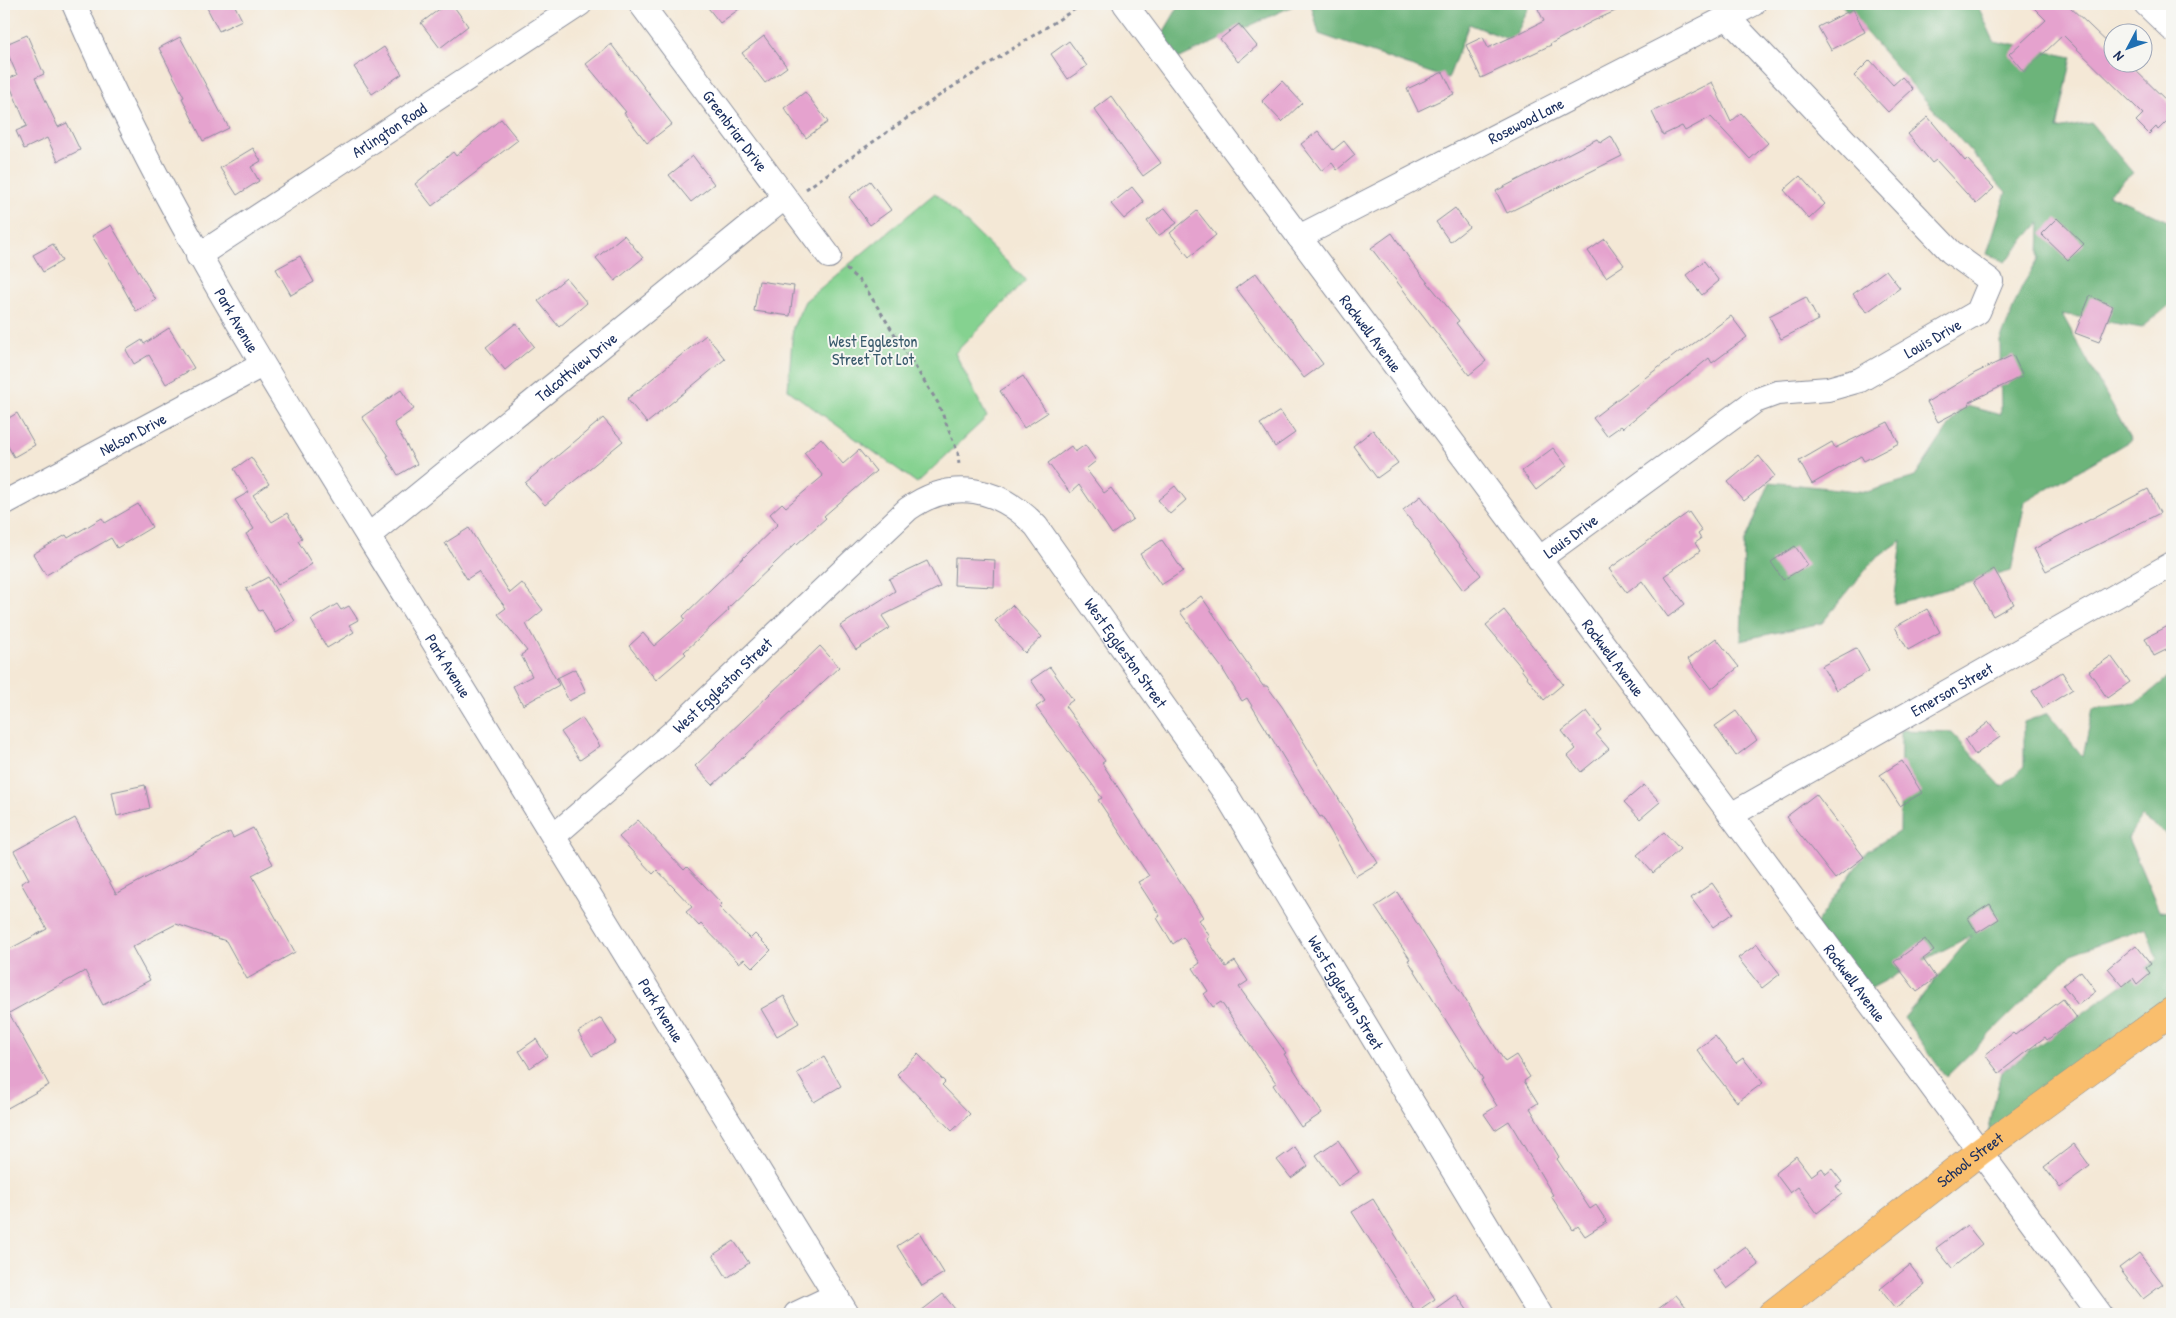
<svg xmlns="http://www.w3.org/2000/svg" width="2176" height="1318" viewBox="0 0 2176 1318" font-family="'Patrick Hand',sans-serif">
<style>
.green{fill:#85d290;stroke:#508077}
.forest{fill:#6cb47a;stroke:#44726c}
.building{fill:#e5a2ce}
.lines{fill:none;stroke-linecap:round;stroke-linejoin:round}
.minor-casing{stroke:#888c9a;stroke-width:26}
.major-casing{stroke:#888c9a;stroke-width:29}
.path{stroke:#888c9a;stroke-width:3;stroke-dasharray:4 4;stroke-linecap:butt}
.minor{stroke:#fff;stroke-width:24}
.major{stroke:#f9be6d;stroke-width:28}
.labels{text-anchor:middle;stroke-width:4;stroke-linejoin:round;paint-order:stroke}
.street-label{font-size:16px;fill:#1b2f5e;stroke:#f6f6f2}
.park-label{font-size:16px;fill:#36586a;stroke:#f6f6f2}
</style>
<rect width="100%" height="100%" fill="#f6f6f2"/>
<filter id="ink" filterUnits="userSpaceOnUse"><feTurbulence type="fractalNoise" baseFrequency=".02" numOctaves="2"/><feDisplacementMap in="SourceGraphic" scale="10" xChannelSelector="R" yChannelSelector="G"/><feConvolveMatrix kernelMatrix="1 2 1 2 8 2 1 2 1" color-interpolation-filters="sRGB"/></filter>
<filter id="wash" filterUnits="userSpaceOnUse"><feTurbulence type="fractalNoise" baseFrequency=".0096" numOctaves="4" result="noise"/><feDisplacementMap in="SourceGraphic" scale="20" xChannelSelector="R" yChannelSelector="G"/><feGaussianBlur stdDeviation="1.12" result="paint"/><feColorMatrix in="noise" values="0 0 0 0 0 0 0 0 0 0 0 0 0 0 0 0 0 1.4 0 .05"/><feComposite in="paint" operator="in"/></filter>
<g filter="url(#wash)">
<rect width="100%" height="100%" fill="#f4e8d6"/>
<!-- green -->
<path class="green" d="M 935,193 L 1026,280 L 955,353 L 987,417 L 917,483 L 788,390 L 793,327 L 805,301 Z"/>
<!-- forest -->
<path class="forest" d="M 1180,4 L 1297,4 L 1169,63 L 1156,45 Z
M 1311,4 L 1531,4 L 1513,41 L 1469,24 L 1448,79 L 1319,34 Z
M 1841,4 L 1977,4 L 1994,41 L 2072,57 L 2057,129 L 2091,123 L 2133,173 L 2108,194 L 2172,223 L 2172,303 L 2142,328 L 2062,314 L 2131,440 L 2025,502 L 2011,571 L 1894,604 L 1902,540 L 1873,561 L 1822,623 L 1741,640 L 1744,544 L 1770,482 L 1867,492 L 1915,477 L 1963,405 L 2001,415 L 2000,341 L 2022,286 L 2039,259 L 2040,222 L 2005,262 L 1987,254 L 2006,192 Z
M 2172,674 L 2172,838 L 2141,817 L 2128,838 L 2159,911 L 2172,912 L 2172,1010 L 1988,1133 L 2001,1072 L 2157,960 L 2146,927 L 2071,954 L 1946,1077 L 1904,1018 L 1972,935 L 1862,993 L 1814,927 L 1867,851 L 1900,831 L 1901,730 L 1951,732 L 2002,787 L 2024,767 L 2024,722 L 2048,713 L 2083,757 L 2093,708 L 2136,704 Z"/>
<g id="blocks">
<!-- building -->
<path class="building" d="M 205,4 L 234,4 L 242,20 L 219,31 Z
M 446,4 L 452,4 L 468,26 L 440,48 L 421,23 Z
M 705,4 L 746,4 L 720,23 Z
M 1547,4 L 1631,4 L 1593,21 L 1550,44 L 1551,45 L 1481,78 L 1466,45 L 1483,37 L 1488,48 L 1522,32 L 1544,21 L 1538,9 Z
M 2030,4 L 2067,4 L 2114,49 L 2114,62 L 2127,62 L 2172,106 L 2172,116 L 2158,130 L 2156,127 L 2149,134 L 2136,121 L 2143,114 L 2063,35 L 2024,72 L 2009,54 L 2046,20 Z
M 1853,9 L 1865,32 L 1831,50 L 1818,27 Z
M 1239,24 L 1257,46 L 1238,62 L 1220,39 Z
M 27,35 L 44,74 L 35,78 L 58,127 L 67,123 L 80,150 L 58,161 L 47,138 L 24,149 L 16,131 L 27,126 L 7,79 L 17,75 L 4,45 Z
M 764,36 L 787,67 L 765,83 L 742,53 Z
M 180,37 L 229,128 L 203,141 L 182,98 L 184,97 L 159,48 Z
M 1069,41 L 1087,66 L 1068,79 L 1051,54 Z
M 611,44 L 672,124 L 647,143 L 624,113 L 626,112 L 586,64 Z
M 384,47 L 402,74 L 372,94 L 354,67 Z
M 1870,60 L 1893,85 L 1902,77 L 1913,89 L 1888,112 L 1854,76 Z
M 1443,72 L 1454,94 L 1418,111 L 1407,89 Z
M 1282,81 L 1302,103 L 1282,122 L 1262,101 Z
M 1712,82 L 1731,122 L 1741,113 L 1768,143 L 1750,159 L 1711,117 L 1685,131 L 1682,126 L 1663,135 L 1652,112 Z
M 805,92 L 828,122 L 806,138 L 784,108 Z
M 1111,96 L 1161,163 L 1143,176 L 1094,109 Z
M 1928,117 L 1965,161 L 1967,159 L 1994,188 L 1976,204 L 1936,160 L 1932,163 L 1908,134 Z
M 501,119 L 518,140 L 432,206 L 415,184 L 453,152 L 456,156 Z
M 1318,131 L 1333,150 L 1344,141 L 1355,155 L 1337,170 L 1332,163 L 1322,171 L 1301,144 Z
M 1611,136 L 1622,156 L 1507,213 L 1496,191 L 1597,139 L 1600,143 Z
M 253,148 L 261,161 L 251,167 L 259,181 L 237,195 L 220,168 Z
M 693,156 L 714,184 L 691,202 L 669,175 Z
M 1800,176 L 1825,204 L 1809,219 L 1784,190 Z
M 870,181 L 891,210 L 870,225 L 849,197 Z
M 1132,187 L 1144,202 L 1124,219 L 1111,204 Z
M 1165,208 L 1177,223 L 1158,236 L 1147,221 Z
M 1455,208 L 1469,227 L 1450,242 L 1436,222 Z
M 1197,211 L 1216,235 L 1189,257 L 1170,233 Z
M 2057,218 L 2084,244 L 2068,260 L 2041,234 Z
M 111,225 L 156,300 L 136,311 L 107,258 L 106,259 L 92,236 Z
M 1392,233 L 1415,267 L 1459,321 L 1456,323 L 1486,361 L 1469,375 L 1371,248 Z
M 624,235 L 643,258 L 615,281 L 596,258 Z
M 1605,239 L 1624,265 L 1606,277 L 1588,251 Z
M 53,244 L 62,261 L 43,272 L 33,255 Z
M 300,256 L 314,282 L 291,295 L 276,269 Z
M 1704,261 L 1719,281 L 1702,295 L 1686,275 Z
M 1886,270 L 1900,288 L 1867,312 L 1853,294 Z
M 1256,273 L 1323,364 L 1304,378 L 1236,288 Z
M 566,278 L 587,303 L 559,327 L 538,301 Z
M 759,281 L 794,286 L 790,316 L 754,311 Z
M 2090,296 L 2113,306 L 2099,342 L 2075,333 Z
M 1806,297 L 1818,320 L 1781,339 L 1769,316 Z
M 1731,316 L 1747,337 L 1712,363 L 1709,358 L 1623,428 L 1621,426 L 1607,436 L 1593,418 L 1680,351 L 1682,352 Z
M 516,323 L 534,346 L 505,370 L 486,347 Z
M 169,328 L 194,368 L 166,384 L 149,355 L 134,364 L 126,350 L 142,340 L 144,344 Z
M 706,335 L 725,359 L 647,423 L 627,399 Z
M 2013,355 L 2023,376 L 1969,402 L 1970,405 L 1938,422 L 1927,402 L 1975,373 Z
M 1023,376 L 1047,413 L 1024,428 L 1000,391 Z
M 401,390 L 414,409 L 394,423 L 417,464 L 398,475 L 387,457 L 389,456 L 362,417 Z
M 1280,411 L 1295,433 L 1275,447 L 1260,424 Z
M 17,413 L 35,445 L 14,457 L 4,439 L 4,421 Z
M 603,418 L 623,441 L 545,505 L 525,483 Z
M 1888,422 L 1899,443 L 1864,461 L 1861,456 L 1812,484 L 1799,461 L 1832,442 L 1835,448 Z
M 1373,430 L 1398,463 L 1377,478 L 1353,446 Z
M 821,438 L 843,464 L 859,450 L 876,471 L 824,516 L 826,518 L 797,544 L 796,543 L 728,608 L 729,610 L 684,652 L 686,654 L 656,680 L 629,646 L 643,633 L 654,646 L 685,619 L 683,616 L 778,524 L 770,514 L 782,503 L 786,507 L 823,476 L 804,453 Z
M 1085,445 L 1096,461 L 1086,469 L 1104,493 L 1111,488 L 1133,519 L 1112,534 L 1079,485 L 1070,493 L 1048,463 L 1071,446 L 1075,452 Z
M 1553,448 L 1567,466 L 1536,490 L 1522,471 Z
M 1759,456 L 1775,476 L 1744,501 L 1728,482 Z
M 251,457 L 269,484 L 253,495 L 272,522 L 287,513 L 302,538 L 298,541 L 312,564 L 278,585 L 246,534 L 254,529 L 235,500 L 249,492 L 234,469 Z
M 1175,486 L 1186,500 L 1170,514 L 1158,500 Z
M 2148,489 L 2160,513 L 2046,571 L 2034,549 Z
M 1421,496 L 1481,575 L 1463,590 L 1403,510 Z
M 138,504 L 152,527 L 117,548 L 111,538 L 46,575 L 33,554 L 66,535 L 68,538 L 102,518 L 105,523 Z
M 1689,512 L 1702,531 L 1698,534 L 1701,539 L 1695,543 L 1700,551 L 1664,576 L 1685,604 L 1668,617 L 1642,581 L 1627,593 L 1609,569 Z
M 469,528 L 510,593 L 522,583 L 543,610 L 526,624 L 559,685 L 523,705 L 513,686 L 532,676 L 521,655 L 527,651 L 498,614 L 506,608 L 478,572 L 467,579 L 445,543 Z
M 1162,540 L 1183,571 L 1161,585 L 1140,554 Z
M 1795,546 L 1808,565 L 1783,580 L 1771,562 Z
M 955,558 L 995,560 L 994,587 L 954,585 Z
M 927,561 L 940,587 L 882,616 L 890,628 L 856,650 L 840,626 L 895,591 L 889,579 Z
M 1994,569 L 2014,604 L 1993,616 L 1973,582 Z
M 268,577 L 295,621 L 276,633 L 262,610 L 259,611 L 246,589 Z
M 1201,596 L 1263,686 L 1267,686 L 1283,708 L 1378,863 L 1356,876 L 1322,816 L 1320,817 L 1247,698 L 1242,701 L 1222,668 L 1180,612 Z
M 337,604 L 341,610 L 349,606 L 358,620 L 349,625 L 354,632 L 327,648 L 311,620 Z
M 1012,605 L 1042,637 L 1025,653 L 995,621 Z
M 1927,609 L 1940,632 L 1908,650 L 1895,627 Z
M 1504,610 L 1563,684 L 1544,700 L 1521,669 L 1522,668 L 1486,625 Z
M 2172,624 L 2172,647 L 2154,656 L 2145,638 Z
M 1716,638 L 1739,667 L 1711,689 L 1688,659 Z
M 820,646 L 839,667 L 713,785 L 695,766 Z
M 1856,648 L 1869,671 L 1836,690 L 1822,666 Z
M 2111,656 L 2130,682 L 2107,698 L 2089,671 Z
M 1050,667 L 1073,700 L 1065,706 L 1105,761 L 1102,763 L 1203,917 L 1199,920 L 1210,937 L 1207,939 L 1226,967 L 1235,961 L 1248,981 L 1239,987 L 1286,1053 L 1284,1054 L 1322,1113 L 1301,1127 L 1273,1085 L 1276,1083 L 1221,1002 L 1213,1007 L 1204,994 L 1208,991 L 1193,968 L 1200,963 L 1183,937 L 1173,944 L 1157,918 L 1160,916 L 1138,882 L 1149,876 L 1098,800 L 1102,798 L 1036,707 L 1045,701 L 1031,680 Z
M 575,669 L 586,692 L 569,701 L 557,678 Z
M 2062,672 L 2073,689 L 2043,708 L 2032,691 Z
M 1587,711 L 1601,730 L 1596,734 L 1609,749 L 1581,772 L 1568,756 L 1576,749 L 1562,731 Z
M 1736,711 L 1757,740 L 1736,756 L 1715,726 Z
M 582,718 L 600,746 L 580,760 L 561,732 Z
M 1989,722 L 2000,737 L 1975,755 L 1965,740 Z
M 1902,761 L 1922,793 L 1900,806 L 1880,775 Z
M 145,785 L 150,808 L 117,816 L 112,792 Z
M 1644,785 L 1660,802 L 1640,819 L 1624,802 Z
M 1816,794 L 1864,857 L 1835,879 L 1786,817 Z
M 75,818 L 116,894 L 230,832 L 233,838 L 253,828 L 273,864 L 252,875 L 295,952 L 247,979 L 226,941 L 176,924 L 132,947 L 150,980 L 103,1005 L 85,971 L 9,1013 L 49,1085 L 4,1110 L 4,952 L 47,929 L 21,883 L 29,879 L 14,851 Z
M 638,820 L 684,870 L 687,867 L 722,904 L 719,907 L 750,939 L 755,934 L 771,950 L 753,968 L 744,959 L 739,963 L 701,924 L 699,926 L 686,912 L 692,907 L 657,870 L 653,874 L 619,837 Z
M 1664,832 L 1680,849 L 1653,873 L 1637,855 Z
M 1712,883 L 1733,913 L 1713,927 L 1691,898 Z
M 1397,892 L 1505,1062 L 1516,1055 L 1530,1077 L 1524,1081 L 1538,1103 L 1530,1108 L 1559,1157 L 1557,1159 L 1590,1209 L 1596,1205 L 1607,1222 L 1585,1236 L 1578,1226 L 1573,1230 L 1551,1196 L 1553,1195 L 1509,1121 L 1495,1130 L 1484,1114 L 1497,1106 L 1481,1080 L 1483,1079 L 1408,960 L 1410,959 L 1375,907 Z
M 1990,904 L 1999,919 L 1977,933 L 1968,918 Z
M 1925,939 L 1934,951 L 1923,959 L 1936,978 L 1917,992 L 1894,962 Z
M 1757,944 L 1780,974 L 1762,988 L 1738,958 Z
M 2136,945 L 2151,964 L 2146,968 L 2150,973 L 2137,984 L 2133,978 L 2123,986 L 2108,968 Z
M 2081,971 L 2096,991 L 2078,1005 L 2063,985 Z
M 784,996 L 799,1023 L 777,1036 L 761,1009 Z
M 2063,999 L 2077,1018 L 2047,1040 L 2045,1037 L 1999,1073 L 1985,1055 L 2013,1033 L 2015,1035 Z
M 601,1018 L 616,1042 L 592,1056 L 578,1032 Z
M 1715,1036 L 1736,1063 L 1743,1058 L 1763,1083 L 1737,1102 L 1697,1050 Z
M 536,1039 L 547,1056 L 530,1068 L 519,1051 Z
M 918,1054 L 945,1082 L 942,1085 L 970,1114 L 952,1131 L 897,1074 Z
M 824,1057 L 841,1086 L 814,1102 L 797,1073 Z
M 1338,1140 L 1359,1172 L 1338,1186 L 1316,1155 Z
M 2074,1144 L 2090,1166 L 2060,1188 L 2044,1167 Z
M 1295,1147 L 1308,1166 L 1291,1178 L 1277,1160 Z
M 1796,1156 L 1811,1176 L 1822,1168 L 1826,1174 L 1832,1169 L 1842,1182 L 1836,1186 L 1842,1194 L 1817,1213 L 1798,1187 L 1790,1193 L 1775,1173 Z
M 1373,1199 L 1435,1299 L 1416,1312 L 1352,1212 Z
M 1967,1225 L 1982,1244 L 1952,1268 L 1936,1248 Z
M 919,1232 L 944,1273 L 922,1286 L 897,1246 Z
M 734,1241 L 749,1263 L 727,1278 L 713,1255 Z
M 1745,1246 L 1759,1265 L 1727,1289 L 1713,1270 Z
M 2139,1253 L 2163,1284 L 2143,1299 L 2119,1268 Z
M 1910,1265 L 1925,1285 L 1895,1308 L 1880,1289 Z
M 943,1294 L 959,1314 L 917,1314 Z
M 1456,1294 L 1470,1314 L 1428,1314 Z
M 1676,1295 L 1692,1314 L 1652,1314 Z"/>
</g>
</g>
<g filter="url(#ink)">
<use href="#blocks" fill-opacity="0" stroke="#888c9a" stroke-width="1"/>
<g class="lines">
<!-- minor casing -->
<g class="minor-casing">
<g id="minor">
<path id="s1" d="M 74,4 C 167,219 291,412 414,610 C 559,845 705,1079 847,1314"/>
<path id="s2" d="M 641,4 L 829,256"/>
<path id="s3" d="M 1125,4 L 1731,815 L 2100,1314"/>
<path d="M 2146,4 L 2172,29"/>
<path id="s4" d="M 1299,237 L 1753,4"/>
<path id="s5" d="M 198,256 L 580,4"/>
<path id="s6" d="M 4,503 L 262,365"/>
<path id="s7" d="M 368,536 L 784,198"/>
<path id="s8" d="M 1539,559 L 1755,401 L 1777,393 L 1828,389 L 1860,380 L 1978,312 L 1991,281 L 1951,252 L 1727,17"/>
<path id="s9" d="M 1731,815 L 2172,564"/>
<path id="s10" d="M 554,836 L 672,733 L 908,509 C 953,477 999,488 1036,526 L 1226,794 L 1540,1314"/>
<path d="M 796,1314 L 836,1295"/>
</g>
</g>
<!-- major casing -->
<g class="major-casing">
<g id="major">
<path id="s11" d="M 1772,1314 L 1979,1152 L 2172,1011"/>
</g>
</g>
<!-- path -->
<path class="path" d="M 806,189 L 943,93 L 1083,4
M 846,269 L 863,284 L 938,403 L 958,453 L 959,465"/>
<!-- minor -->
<use href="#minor" class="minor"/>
<!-- major -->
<use href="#major" class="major"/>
</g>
</g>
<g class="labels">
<!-- street labels -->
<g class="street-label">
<text dy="6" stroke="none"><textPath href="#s4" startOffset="255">Rosewood Lane</textPath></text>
<text dy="6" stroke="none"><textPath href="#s5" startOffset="229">Arlington Road</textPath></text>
<text dy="6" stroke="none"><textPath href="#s2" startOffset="158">Greenbriar Drive</textPath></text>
<text dy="6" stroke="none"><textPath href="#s1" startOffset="356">Park Avenue</textPath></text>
<text dy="6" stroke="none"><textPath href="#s3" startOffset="411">Rockwell Avenue</textPath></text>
<text dy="6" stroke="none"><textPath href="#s8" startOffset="459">Louis Drive</textPath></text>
<text dy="6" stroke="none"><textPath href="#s7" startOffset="268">Talcottview Drive</textPath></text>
<text dy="6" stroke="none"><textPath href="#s6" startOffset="146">Nelson Drive</textPath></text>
<text dy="6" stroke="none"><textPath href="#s8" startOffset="39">Louis Drive</textPath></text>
<text dy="6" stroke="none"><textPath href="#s10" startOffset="780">West Eggleston Street</textPath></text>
<text dy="6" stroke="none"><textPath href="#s3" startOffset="816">Rockwell Avenue</textPath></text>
<text dy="6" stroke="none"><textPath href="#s1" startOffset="761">Park Avenue</textPath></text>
<text dy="6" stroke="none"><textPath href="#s10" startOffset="226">West Eggleston Street</textPath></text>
<text dy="6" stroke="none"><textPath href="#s9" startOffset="254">Emerson Street</textPath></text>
<text dy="6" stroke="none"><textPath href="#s3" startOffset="1221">Rockwell Avenue</textPath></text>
<text dy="6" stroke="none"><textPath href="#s10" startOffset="1185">West Eggleston Street</textPath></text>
<text dy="6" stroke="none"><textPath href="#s1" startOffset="1166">Park Avenue</textPath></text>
<text dy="6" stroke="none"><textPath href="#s11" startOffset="251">School Street</textPath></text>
</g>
<!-- park labels -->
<g class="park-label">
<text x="873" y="347">West Eggleston<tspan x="873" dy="18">Street Tot Lot</tspan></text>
</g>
</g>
<!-- margin -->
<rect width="2176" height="1318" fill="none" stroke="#f6f6f2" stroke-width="20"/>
<!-- north arrow -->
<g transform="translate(2128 48) rotate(229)"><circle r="24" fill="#f6f6f2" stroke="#9ea6b7"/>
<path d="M0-4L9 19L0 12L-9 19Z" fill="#1f6fb2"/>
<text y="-8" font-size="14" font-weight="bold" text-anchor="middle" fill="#1b2f5e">N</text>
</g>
</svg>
